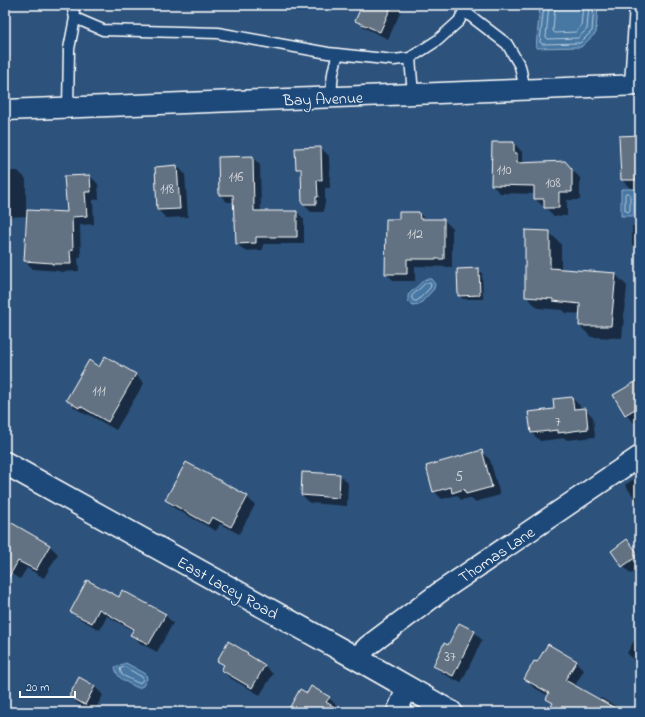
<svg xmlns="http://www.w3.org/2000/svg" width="645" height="717" viewBox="0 0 645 717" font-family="'Indie Flower',sans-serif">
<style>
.water{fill:#4677a3;stroke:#90adc8}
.shadow{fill:#0007}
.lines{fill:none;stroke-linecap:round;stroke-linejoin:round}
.shore{stroke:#b5c9da;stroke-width:1}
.building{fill:#637282;stroke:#fff}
.lane-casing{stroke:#fff;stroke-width:13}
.street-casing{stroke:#fff;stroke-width:23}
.secondary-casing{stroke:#fff;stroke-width:25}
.lane{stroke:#1f4a7a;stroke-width:10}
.street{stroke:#1f4a7a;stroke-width:20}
.secondary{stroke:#1f4a7a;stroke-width:22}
.labels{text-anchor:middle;stroke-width:3;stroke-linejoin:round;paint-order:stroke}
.number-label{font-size:14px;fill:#d8dce0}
.street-label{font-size:16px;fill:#fff;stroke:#1f4a7a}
</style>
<rect width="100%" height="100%" fill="#2d527c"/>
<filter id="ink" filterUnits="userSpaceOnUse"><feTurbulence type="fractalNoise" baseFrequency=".025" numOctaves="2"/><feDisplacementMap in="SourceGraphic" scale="8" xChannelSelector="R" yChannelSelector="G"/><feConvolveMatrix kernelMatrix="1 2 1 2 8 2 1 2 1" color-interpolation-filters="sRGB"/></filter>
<g filter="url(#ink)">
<!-- water -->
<path class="water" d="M 540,5 L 598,5 L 596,33 L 581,47 L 536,48 Z
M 621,189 L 634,189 L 634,216 L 621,216 Z
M 425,279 L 431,279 L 435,284 L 434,289 L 419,305 L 413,306 L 408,301 L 408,295 Z
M 126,663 L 146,674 L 147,679 L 143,686 L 138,688 C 127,682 117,680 115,667 Z"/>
<!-- shadow -->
<path class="shadow" d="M 364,5 L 396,5 L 401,11 L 388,39 L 365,28 L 357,20 Z
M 5,52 L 11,58 L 11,79 L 5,79 Z
M 640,136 L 640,188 L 630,188 L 622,180 Z
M 493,143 L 514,143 L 522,152 L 522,159 L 525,163 L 565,162 L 580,178 L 580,200 L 567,200 L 567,216 L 554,216 L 545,207 L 544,207 L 535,199 L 535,194 L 500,193 L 492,185 Z
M 321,148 L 329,156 L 330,188 L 325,188 L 325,204 L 324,205 L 324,212 L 311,212 L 303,204 L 302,173 L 297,168 Z
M 252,157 L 260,165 L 261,212 L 297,212 L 304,219 L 304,244 L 263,244 L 263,250 L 245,251 L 237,244 L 236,221 L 235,220 L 234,202 L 227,202 L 220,195 Z
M 177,166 L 185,174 L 188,217 L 166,218 L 158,210 Z
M 5,171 L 18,171 L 26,179 L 26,211 L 68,213 L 90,176 L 98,184 L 99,199 L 93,200 L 94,224 L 80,225 L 81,258 L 78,258 L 79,271 L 61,272 L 59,271 L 33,269 L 25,261 L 28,216 L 5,217 Z
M 419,213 L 426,220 L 444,220 L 452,228 L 452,267 L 415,266 L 415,281 L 394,281 L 386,273 L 400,220 Z
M 632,226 L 640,226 L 640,252 L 632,244 Z
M 549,232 L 561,244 L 561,269 L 615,274 L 627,286 L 622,338 L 591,337 L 580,326 L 580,314 L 566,313 L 563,310 L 538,308 L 526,296 Z
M 478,270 L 482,273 L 483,299 L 463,299 L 459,296 Z
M 100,368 L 136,375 L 144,383 L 116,430 L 88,414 L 87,415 L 75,408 L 67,400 Z
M 640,380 L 640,419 L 634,423 L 626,415 L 614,396 Z
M 572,398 L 580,406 L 580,409 L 585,409 L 593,417 L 595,437 L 567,440 L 565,438 L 540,441 L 532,433 L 530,413 L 555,410 Z
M 482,452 L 490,460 L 500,495 L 475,502 L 470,498 L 461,500 L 457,495 L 442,499 L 434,491 Z
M 303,473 L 340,475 L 348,483 L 347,506 L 310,503 L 302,495 Z
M 635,478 L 640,484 L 640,505 L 625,485 Z
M 247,497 L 255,505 L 239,534 L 220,524 L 216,531 L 174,508 L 166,500 Z
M 5,521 L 50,546 L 58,554 L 44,578 L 27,568 L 20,579 L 5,570 Z
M 627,540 L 635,549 L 640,555 L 640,568 L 631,574 L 623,566 Z
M 119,598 L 165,615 L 173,623 L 157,652 L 140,643 L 132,635 L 134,631 L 107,616 L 100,630 L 80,619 L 72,611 Z
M 474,632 L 482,640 L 461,683 L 442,673 L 434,665 L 449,647 Z
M 638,634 L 640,635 L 640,664 L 635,661 L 627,653 Z
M 228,643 L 247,654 L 252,659 L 265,666 L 273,674 L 260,695 L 230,678 L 222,670 L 224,666 L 218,660 Z
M 576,662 L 584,670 L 574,687 L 599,700 L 601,698 L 626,712 L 549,712 L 553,704 L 548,699 L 549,696 L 533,687 L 525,679 L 537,663 Z
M 79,679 L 95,687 L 103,695 L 94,712 L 78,704 L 70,696 Z
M 307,694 L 329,698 L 337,706 L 335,709 L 341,712 L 292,712 Z
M 5,707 L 15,712 L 5,712 Z"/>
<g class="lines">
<!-- shore -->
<path class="shore" d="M 544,5 L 540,42 L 542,44 L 580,43 L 592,31 L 594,5
M 549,5 L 546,37 L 548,39 L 578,38 L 587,29 L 589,5
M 555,5 L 553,31 L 555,33 L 576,32 L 581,26 L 583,5
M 626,193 L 629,193 L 630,195 L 630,210 L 628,212 L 626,211 L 625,210 L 625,195 Z
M 426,283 L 430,283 L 431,285 L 430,288 L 417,301 L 414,301 L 412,299 L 412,296 Z
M 125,667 L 142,677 L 143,679 L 141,682 L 138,683 L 122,675 L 120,669 Z"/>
</g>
<!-- building -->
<path class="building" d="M 362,5 L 392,5 L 380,32 L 355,21 Z
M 640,135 L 640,180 L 621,180 L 619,136 Z
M 492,142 L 514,142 L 514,153 L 517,153 L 517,163 L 565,161 L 572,169 L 572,192 L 559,192 L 559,208 L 544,208 L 544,199 L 534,199 L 534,186 L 491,185 Z
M 321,147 L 322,180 L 317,180 L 318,197 L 316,197 L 316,204 L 302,204 L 301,169 L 296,169 L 295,148 Z
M 253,156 L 254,211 L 297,211 L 297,237 L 256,237 L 256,243 L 236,244 L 235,220 L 234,220 L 233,195 L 219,195 L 218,157 Z
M 177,165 L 180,209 L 157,210 L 155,167 Z
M 90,175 L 91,192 L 85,192 L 87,216 L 72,217 L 73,250 L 70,251 L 71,264 L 52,264 L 52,263 L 24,261 L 27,210 L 67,212 L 64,176 Z
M 399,212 L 419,212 L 420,219 L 444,219 L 444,259 L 407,259 L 407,274 L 385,274 L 386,219 L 399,219 Z
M 525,230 L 550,231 L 550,268 L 616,273 L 611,326 L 579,326 L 580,304 L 553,301 L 553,299 L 525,297 Z
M 479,268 L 480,295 L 458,296 L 457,269 Z
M 105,356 L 136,374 L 108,422 L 80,406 L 79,408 L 66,400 L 89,360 L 99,367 Z
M 640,379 L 640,406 L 625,415 L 613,395 Z
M 572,397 L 574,409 L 586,408 L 588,429 L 558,433 L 558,430 L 531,433 L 528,412 L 554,409 L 553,399 Z
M 482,450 L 492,487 L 466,494 L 464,489 L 452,493 L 451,487 L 433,492 L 426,466 Z
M 186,462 L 248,496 L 231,527 L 212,517 L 208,524 L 165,500 Z
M 302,472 L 340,474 L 339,498 L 301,495 Z
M 5,519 L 50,545 L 36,570 L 18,561 L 5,584 Z
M 627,539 L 639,555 L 622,567 L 611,551 Z
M 87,580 L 119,597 L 122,590 L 166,614 L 149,644 L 130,635 L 134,629 L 99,609 L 92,623 L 70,612 Z
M 459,623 L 475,631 L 453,676 L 433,666 L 444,643 L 448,645 Z
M 228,641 L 248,653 L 247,654 L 265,665 L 252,688 L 221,670 L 224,665 L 217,661 Z
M 548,644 L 577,661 L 565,680 L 622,712 L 548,712 L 553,703 L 546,699 L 549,693 L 524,679 L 534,661 L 537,662 Z
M 79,677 L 95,686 L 85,705 L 69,696 Z
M 311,686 L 330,697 L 326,702 L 343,712 L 287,712 L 300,689 L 307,693 Z"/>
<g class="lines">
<!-- lane casing -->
<g class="lane-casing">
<path id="lane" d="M 72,5 L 75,18 L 103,30 L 218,33 L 328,53 L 394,60 L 410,58 L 413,94
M 464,11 L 507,44 L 520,66 L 525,90
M 410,58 L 438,40 L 459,21 L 464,11 L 462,5
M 630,85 L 635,5
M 332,97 C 331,80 333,70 338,54
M 68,108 L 69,49 L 75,18"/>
</g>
<!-- street casing -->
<g class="street-casing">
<path id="street" d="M 5,110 L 640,85
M 356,658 L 368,646 L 440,592 L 640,456
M 397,712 L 407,688"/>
</g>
<!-- secondary casing -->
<g class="secondary-casing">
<path id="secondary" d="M 5,463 L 356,658 L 451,712"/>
</g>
<!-- lane -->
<use href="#lane" class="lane"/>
<!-- street -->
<use href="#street" class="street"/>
<!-- secondary -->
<use href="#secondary" class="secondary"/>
</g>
</g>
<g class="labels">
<!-- number labels -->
<g class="number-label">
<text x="504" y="174">110</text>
<text x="236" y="181">116</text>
<text x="553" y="187">108</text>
<text x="167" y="193">118</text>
<text x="415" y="238">112</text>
<text x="99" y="395">111</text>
<text x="558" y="426">7</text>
<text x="459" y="481">5</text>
<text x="450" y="661">37</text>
</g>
<!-- street labels -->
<g class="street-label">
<text transform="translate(323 98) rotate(-2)" y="6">Bay Avenue</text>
<text transform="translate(496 554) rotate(-34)" y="6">Thomas Lane</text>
<text transform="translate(228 587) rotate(29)" y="6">East Lacey Road</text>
</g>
</g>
<!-- margin -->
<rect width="645" height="717" fill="none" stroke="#1f4a7a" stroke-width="20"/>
<rect x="10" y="10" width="625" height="697" fill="none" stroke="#fff" stroke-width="1.5" filter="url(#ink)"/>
<!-- scale -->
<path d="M20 691v6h55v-6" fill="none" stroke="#ffffff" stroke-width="2"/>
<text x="26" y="691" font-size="12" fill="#ffffff" stroke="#1f4a7a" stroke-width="3" paint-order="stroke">20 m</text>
</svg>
